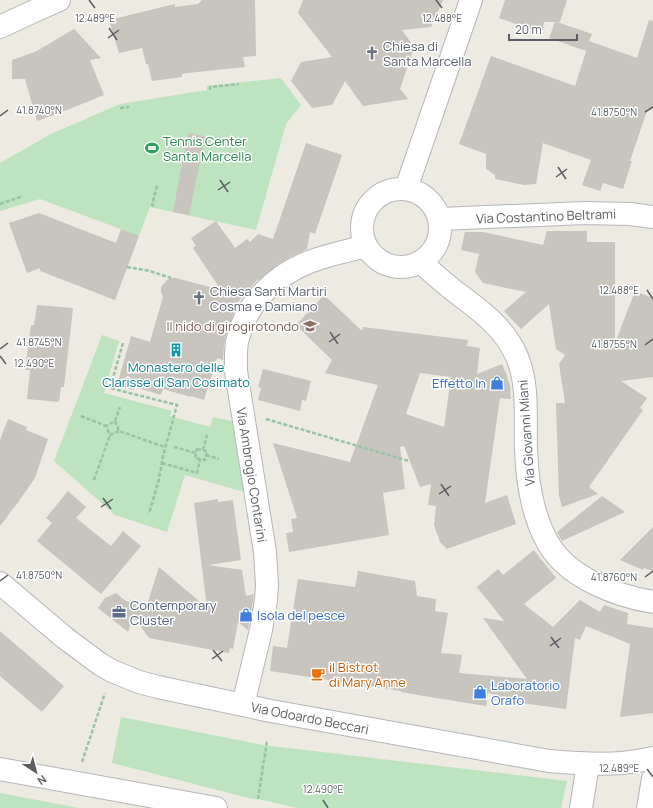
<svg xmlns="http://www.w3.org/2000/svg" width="653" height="808" viewBox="0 0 653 808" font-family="Manrope,sans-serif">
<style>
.green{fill:#bee3bf}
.building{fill:#c8c4be;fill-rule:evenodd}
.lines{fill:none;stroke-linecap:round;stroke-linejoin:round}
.minor-casing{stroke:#b4b7bb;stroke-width:24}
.path{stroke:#98c3a5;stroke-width:2.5;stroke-dasharray:4 2;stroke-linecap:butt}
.minor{stroke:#fff;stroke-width:22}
.ticks{fill:none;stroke:#5a5d61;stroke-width:1.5}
.labels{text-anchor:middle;stroke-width:3;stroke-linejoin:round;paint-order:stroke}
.worship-label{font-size:13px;fill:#5b616d;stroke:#fff;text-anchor:start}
.leisure-label{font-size:13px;fill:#27864d;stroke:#fff;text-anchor:start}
.street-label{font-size:13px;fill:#5a5d61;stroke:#fff}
.education-label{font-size:13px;fill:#785e54;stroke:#fff;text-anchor:end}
.culture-label{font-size:13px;fill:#0d838f;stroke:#fff}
.shop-label{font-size:13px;fill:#366cbe;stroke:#fff;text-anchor:start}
.service-label{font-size:13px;fill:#4e5e75;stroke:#fff;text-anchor:start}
.food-label{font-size:13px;fill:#c56008;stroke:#fff;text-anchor:start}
.ticks-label{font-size:10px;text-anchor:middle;fill:#5a5d61;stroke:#fff;stroke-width:3;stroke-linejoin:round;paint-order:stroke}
</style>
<rect width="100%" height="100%" fill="#eceae1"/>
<!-- green -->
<path class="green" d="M 281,78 L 301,105 L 286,124 L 256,230 L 150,207 L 139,236 L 40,199 L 0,211 L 0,163 L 51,134 L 120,104 L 207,90 L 207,86 Z
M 102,335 L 119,341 L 104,393 L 172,411 L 170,416 L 210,427 L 213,417 L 232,421 L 244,492 L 185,475 L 167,532 L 115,515 L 54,461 Z
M 121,717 L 263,745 L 567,781 L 561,808 L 297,808 L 258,799 L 253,799 L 112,763 Z
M 0,793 L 79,808 L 0,808 Z"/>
<!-- building -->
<path class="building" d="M 202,0 L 255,0 L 256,56 L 243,57 L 245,67 L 188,73 L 182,74 L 182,77 L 152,81 L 148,64 L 146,64 L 142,48 L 119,53 L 109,20 L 175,4 L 175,7 L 198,4 Z
M 303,0 L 443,0 L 431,27 L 402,30 L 414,47 L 400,89 L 408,99 L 363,106 L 345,81 L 332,105 L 312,108 L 291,81 L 301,62 L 332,57 L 298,13 Z
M 505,0 L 567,0 L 560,22 L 557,22 L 592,34 L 589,41 L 637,58 L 649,20 L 653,21 L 653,109 L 648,108 L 630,161 L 632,161 L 623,189 L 603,183 L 600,191 L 582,185 L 591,160 L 543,143 L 536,184 L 524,185 L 495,179 L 495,175 L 486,169 L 486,154 L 459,144 L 491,56 L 575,86 L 589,42 L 586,51 L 549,38 L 555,22 L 544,22 L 542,33 L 499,18 Z
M 74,29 L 101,58 L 90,60 L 104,95 L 67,110 L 37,121 L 25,79 L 12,79 L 12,60 L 35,52 Z
M 188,133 L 205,136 L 189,215 L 173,212 Z
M 306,143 L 342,155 L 315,234 L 310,232 L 307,249 L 292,256 L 279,264 L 259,280 L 258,279 L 238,302 L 226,335 L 224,345 L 223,360 L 217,358 L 204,400 L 191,396 L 191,397 L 163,389 L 161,395 L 135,387 L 134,390 L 117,385 L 131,336 L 150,342 L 163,297 L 161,291 L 161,287 L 167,280 L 171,278 L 176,278 L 221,290 L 193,248 L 196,246 L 191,238 L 216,221 L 235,248 L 247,239 L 250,242 L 258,234 L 273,239 Z
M 39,213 L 116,243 L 121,229 L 139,236 L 115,300 L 40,271 L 40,268 L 27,273 L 9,223 Z
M 547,231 L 587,231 L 587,242 L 615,242 L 615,343 L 635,291 L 653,298 L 653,377 L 621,381 L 647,398 L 640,408 L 643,410 L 589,487 L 598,494 L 562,507 L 559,496 L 556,403 L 565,403 L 559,364 L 565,355 L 556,349 L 549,304 L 521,329 L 504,311 L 526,292 L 483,283 L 475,272 L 479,254 L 461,250 L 465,232 L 483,232 L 543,245 Z
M 324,295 L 362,331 L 363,327 L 468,340 L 467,346 L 480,348 L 477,374 L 502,364 L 506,373 L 510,386 L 511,399 L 500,398 L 485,503 L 507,495 L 516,524 L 447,549 L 440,542 L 434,525 L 436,506 L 428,505 L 431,484 L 420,487 L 404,446 L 400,447 L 405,489 L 383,493 L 389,535 L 289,552 L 286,533 L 293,532 L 291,519 L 297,518 L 273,443 L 350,462 L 378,385 L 325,373 L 332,360 L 296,325 ZM 420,373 L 451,377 L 444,427 L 406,414 Z
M 37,305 L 73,308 L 64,387 L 61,387 L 59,402 L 27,399 L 30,370 L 25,370 L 31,325 L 34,325 Z
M 263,369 L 311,381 L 306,401 L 302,400 L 300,411 L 258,400 L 261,388 L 258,387 Z
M 8,419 L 27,427 L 26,430 L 48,439 L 35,478 L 19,501 L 0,526 L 0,440 Z
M 68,491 L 86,507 L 76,518 L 111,546 L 123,531 L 141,546 L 101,594 L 37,541 L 52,523 L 46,518 Z
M 602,496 L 625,512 L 562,541 L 557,532 Z
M 218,499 L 218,502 L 233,500 L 241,560 L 208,565 L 242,570 L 246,596 L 254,594 L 248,630 L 238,622 L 233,649 L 230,648 L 229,653 L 149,638 L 133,616 L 128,632 L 98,608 L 105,598 L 116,593 L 126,601 L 146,608 L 159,567 L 207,608 L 194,503 Z
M 653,527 L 653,571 L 644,568 L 643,570 L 620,560 Z
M 534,550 L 556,578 L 524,604 L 553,627 L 580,600 L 600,612 L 604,605 L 628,613 L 627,624 L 653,628 L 653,713 L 620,717 L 630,644 L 586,626 L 580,640 L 575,638 L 566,709 L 506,701 L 488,692 L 486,706 L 424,696 L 401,692 L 401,691 L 270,671 L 273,646 L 287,648 L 298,579 L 355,587 L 358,571 L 415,581 L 417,596 L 436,599 L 435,611 L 448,613 L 441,654 L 443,653 L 462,655 L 459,673 L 527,679 L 483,618 L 504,621 L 477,587 L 498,569 L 503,575 Z
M 0,631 L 64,686 L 42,712 L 0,676 Z"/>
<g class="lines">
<!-- minor casing -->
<g class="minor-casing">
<path id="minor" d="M 0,27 L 30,13 L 59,0
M362 228a39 39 0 1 1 78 0a39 39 0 1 1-78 0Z
M 406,189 L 471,0
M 440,219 L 585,213 L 630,214 L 653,217
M 421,262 C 431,272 442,281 453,290 C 478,309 504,326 517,357 C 529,385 525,419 526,449 C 527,481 532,515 548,543 C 567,577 616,596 653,602
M 0,583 L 65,638 L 100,664 L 112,671 L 139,682 L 158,687 L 271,711 L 549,761 C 573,763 597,765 622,763 C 632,762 643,760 653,758
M 243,705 L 261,630 L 266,600 L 267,585 L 265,552 L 236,371 C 236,360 235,348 238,338 C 247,302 276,275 309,262 C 327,255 347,251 366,246
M 0,769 L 216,808
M 581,808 L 588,764
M 648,808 L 653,779"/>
</g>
<!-- path -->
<path class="path" d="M 210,90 L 210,87 L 239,84
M 120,108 L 129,107
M 0,204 L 23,196
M 154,206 L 152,205 L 157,186
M 127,267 L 150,271 L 171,278
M 123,343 L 110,388 L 177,405 L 163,456 L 159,479 L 149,514
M 81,416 L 106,426
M 266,419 L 409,461
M 115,421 L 120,407
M 119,431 L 110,435 L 106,426 L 115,421 L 119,431 L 165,447
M 174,447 L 196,453
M 197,449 L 207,451 L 205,460 L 195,458 Z
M 203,450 L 207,435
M 206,455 L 219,459
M 162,463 L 197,473 L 200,459
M 94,480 L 110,435
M 82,762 L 105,693
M 258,799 L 267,741"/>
<!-- minor -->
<use href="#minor" class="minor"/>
</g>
<!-- ticks -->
<path class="ticks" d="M 89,0 L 95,8M 436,0 L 442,8M 109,28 L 117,40M 108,38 L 119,30M 645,112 L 653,107M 0,116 L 8,110M 558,167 L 566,179M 556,177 L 567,169M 220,180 L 228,192M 218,190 L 230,182M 647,290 L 653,299M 330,332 L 338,344M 329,342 L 340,334M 645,345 L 653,339M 0,349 L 8,343M 0,356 L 6,364M 441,484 L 449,496M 439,494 L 451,486M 103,498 L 111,509M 101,507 L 113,499M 645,577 L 653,571M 0,581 L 8,575M 551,637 L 559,648M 550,646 L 561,638M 213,650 L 222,661M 212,659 L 223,651M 647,769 L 653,777M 323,800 L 328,808"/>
<!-- icons -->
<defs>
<g id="church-bare" transform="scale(1.08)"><path d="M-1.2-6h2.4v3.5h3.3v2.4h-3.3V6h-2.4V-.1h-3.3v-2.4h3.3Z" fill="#6b7280" stroke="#fff" stroke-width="2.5" paint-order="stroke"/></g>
<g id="stadium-bare" transform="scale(1.08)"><path d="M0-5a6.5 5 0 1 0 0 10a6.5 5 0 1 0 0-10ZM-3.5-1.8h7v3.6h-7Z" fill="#2e9e5b" stroke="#fff" stroke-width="2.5" paint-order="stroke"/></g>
<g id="school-bare" transform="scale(1.08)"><path d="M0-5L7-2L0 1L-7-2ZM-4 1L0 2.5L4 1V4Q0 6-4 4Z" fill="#8d6e63" stroke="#fff" stroke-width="2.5" paint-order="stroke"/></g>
<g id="building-bare" transform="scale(1.08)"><path d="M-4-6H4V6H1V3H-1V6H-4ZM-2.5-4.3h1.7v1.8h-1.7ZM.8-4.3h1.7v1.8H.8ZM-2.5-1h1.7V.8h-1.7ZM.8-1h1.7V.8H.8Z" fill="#0f9aa8" stroke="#fff" stroke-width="2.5" paint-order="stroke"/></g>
<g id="shop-bare" transform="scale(1.08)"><path d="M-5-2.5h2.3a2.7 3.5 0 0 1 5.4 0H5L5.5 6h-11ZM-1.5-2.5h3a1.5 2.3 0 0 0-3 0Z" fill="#3f7fe0" stroke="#fff" stroke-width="2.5" paint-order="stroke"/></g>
<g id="office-bare" transform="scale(1.08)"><path d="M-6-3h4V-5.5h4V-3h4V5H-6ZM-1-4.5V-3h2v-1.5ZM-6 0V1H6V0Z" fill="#5c6f8a" stroke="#fff" stroke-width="2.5" paint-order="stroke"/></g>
<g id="cafe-bare" transform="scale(1.08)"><path d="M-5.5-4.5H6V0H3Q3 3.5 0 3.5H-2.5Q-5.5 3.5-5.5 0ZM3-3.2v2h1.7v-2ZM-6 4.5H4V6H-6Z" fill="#e8710a" stroke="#fff" stroke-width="2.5" paint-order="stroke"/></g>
</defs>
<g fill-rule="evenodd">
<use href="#church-bare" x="372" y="53"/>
<use href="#stadium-bare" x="152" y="148"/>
<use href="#church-bare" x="199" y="298"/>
<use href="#school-bare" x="310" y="326"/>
<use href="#building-bare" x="176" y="350"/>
<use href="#shop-bare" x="497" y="383"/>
<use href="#office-bare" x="119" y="612"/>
<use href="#shop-bare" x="246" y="615"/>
<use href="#cafe-bare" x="318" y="674"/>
<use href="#shop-bare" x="480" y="692"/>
</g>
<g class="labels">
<!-- worship labels -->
<g class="worship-label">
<text x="383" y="51">Chiesa di<tspan x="383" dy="15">Santa Marcella</tspan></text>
<text x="210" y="296">Chiesa Santi Martiri<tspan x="210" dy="15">Cosma e Damiano</tspan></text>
</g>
<!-- leisure labels -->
<g class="leisure-label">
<text x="163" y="146">Tennis Center<tspan x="163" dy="15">Santa Marcella</tspan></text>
</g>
<!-- street labels -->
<g class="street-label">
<text transform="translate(546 216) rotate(-2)" y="5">Via Costantino Beltrami</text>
<text transform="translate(526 433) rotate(-94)" y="5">Via Giovanni Miani</text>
<text transform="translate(252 475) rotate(81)" y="5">Via Ambrogio Contarini</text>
<text transform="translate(310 718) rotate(11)" y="5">Via Odoardo Beccari</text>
</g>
<!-- education labels -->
<g class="education-label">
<text x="299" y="331">Il nido di girogirotondo</text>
</g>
<!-- culture labels -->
<g class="culture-label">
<text x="176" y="372">Monastero delle<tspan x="176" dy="15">Clarisse di San Cosimato</tspan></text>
</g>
<!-- shop labels -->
<g class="shop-label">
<text x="486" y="388" text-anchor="end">Effetto In</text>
<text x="257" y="620">Isola del pesce</text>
<text x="491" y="690">Laboratorio<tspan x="491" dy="15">Orafo</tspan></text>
</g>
<!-- service labels -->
<g class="service-label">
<text x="130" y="610">Contemporary<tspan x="130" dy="15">Cluster</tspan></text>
</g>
<!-- food labels -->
<g class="food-label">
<text x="329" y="672">il Bistrot<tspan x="329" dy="15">di Mary Anne</tspan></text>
</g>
</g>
<g class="ticks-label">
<text x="95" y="22">12.489°E</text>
<text x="442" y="22">12.488°E</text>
<text x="39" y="114">41.8740°N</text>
<text x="614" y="116">41.8750°N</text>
<text x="619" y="294">12.488°E</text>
<text x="39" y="346">41.8745°N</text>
<text x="614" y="348">41.8755°N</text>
<text x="34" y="367">12.490°E</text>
<text x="39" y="579">41.8750°N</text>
<text x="614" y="581">41.8760°N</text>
<text x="619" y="772">12.489°E</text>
<text x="323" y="793">12.490°E</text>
</g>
<!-- north arrow -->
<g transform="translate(36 772) rotate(144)" stroke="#ffffff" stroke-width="3" paint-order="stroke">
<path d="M0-3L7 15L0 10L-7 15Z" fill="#5a5d61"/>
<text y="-6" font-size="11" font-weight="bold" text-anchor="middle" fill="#5a5d61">N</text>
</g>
<!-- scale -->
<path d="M509 34v6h68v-6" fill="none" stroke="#5a5d61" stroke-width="2"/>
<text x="515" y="34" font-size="12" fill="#5a5d61" stroke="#ffffff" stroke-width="3" paint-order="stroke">20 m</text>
</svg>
